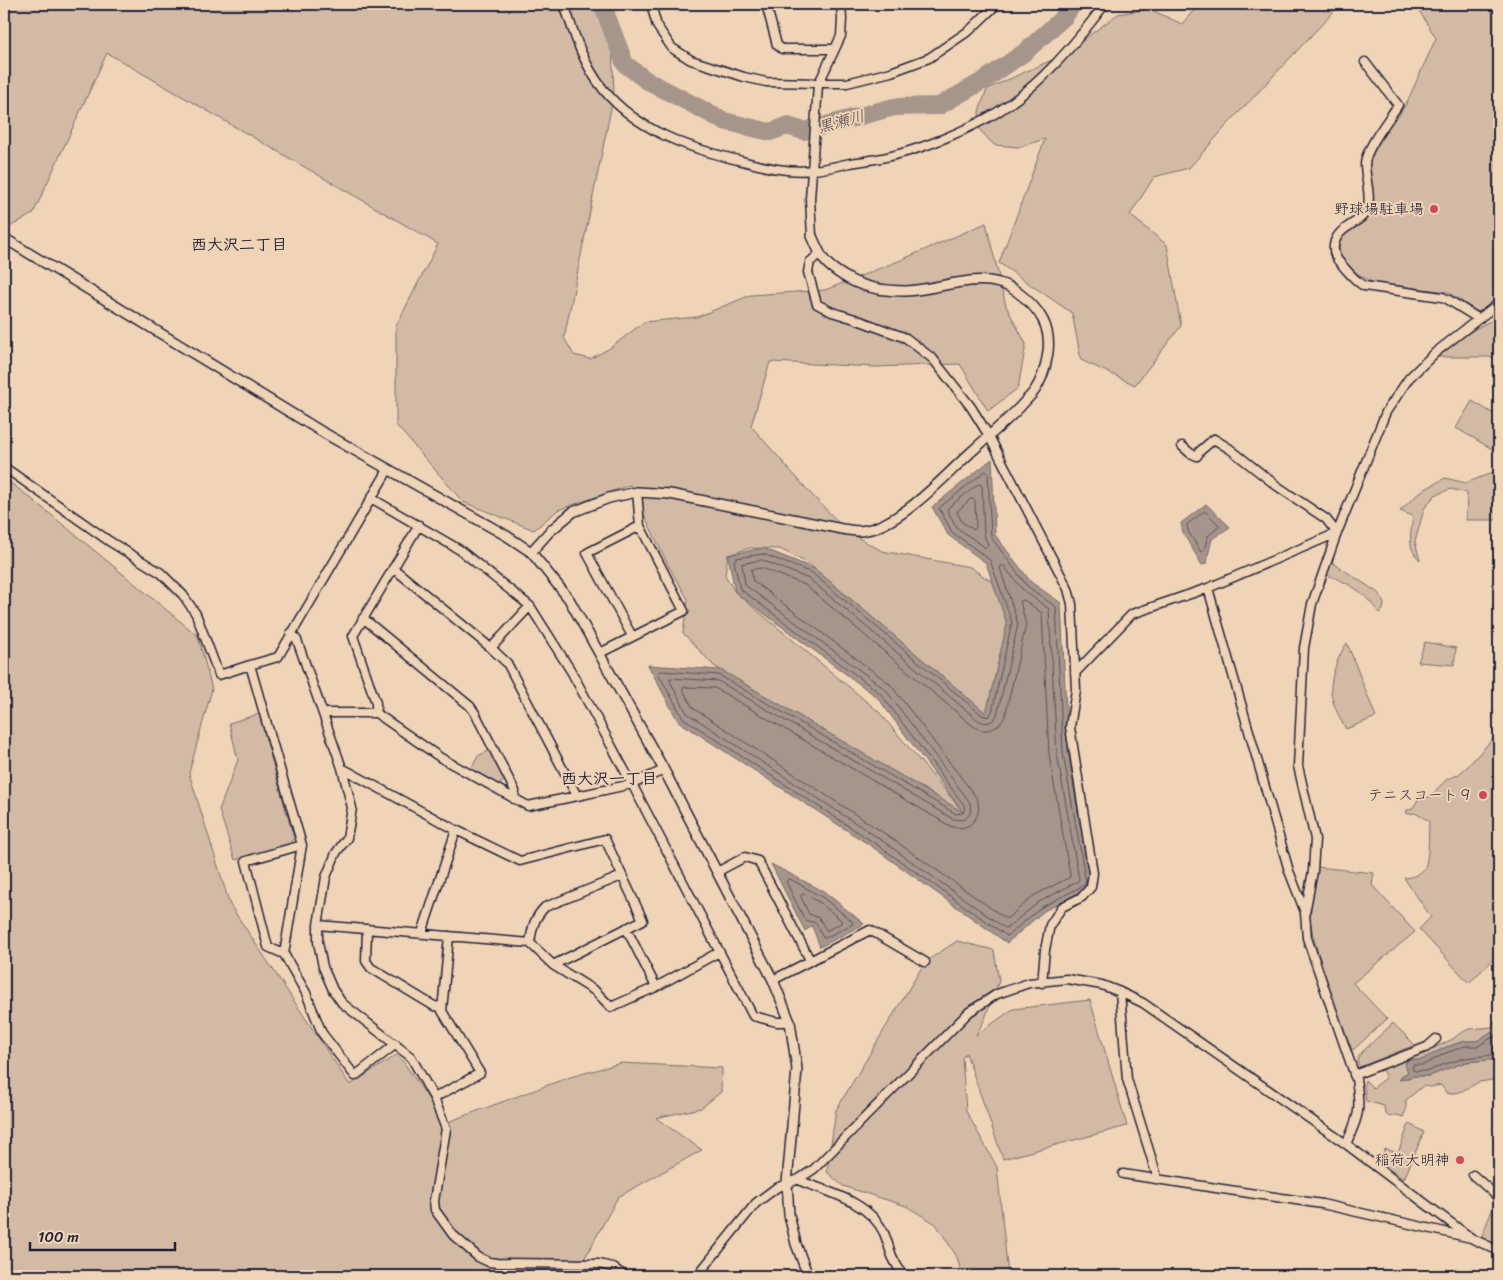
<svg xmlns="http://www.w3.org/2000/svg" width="1503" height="1280" viewBox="0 0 1503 1280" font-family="Sriracha,'Klee One',sans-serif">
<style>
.green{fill:#d2baa5;stroke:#7a6e70}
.water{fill:#a6958b;stroke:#71676b}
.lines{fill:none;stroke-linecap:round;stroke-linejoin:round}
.shore{stroke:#57505b;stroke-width:1}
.river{stroke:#a6958b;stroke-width:18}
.minor-casing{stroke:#22223b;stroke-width:11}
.tertiary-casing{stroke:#22223b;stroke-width:12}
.minor{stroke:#f0d4b7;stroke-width:8}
.tertiary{stroke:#f0d4b7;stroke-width:9}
.poi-dot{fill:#d1495b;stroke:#f0d4b7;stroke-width:2}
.labels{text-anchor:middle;stroke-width:4;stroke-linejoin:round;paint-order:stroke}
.poi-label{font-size:15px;fill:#22223b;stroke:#f0d4b7;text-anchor:end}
.water-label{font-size:16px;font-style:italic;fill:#4a4453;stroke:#f0d4b7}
.neighbourhood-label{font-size:16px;font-weight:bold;fill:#22223b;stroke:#f0d4b7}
</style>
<rect width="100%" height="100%" fill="#f0d4b7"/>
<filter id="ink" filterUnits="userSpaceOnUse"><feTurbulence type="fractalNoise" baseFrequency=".02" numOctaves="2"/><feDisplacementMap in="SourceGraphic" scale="10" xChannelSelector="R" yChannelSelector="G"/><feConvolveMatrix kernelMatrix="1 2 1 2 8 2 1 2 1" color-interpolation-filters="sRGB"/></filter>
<g filter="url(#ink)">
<!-- green -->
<path class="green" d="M 4,4 L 591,4 L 604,14 L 612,41 L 614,94 L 564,338 L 574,355 L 590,359 L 610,348 L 644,322 L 697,317 L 751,295 L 825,290 L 901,260 L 986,223 L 1006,306 L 1026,344 L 1018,388 L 988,411 L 960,364 L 876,367 L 770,362 L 751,426 L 812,495 L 848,532 L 882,551 L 970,567 L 995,584 L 1007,624 L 1004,659 L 986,713 L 809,564 L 780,549 L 750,548 L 728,555 L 725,575 L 735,592 L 879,712 L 964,813 L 714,666 L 683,633 L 688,599 L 669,567 L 630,485 L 558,510 L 534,530 L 463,502 L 396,425 L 396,326 L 438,244 L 107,53 L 33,214 L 4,230 Z
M 1199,4 L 1341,4 L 1228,124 L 1189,168 L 1154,177 L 1130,215 L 1167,245 L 1181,326 L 1135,385 L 1081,360 L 1072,313 L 999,263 L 1045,139 L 1019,147 L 994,145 L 980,130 L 979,111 L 987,89 L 1063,55 L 1118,14 L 1149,9 L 1182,24 Z
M 1415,4 L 1499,4 L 1499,314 L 1481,313 L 1473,309 L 1448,292 L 1375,283 C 1359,277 1331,258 1341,238 C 1346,231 1364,220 1372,213 C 1374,196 1367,179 1368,162 C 1369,151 1387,127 1394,117 L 1398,117 L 1408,100 L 1436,38 Z
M 1499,318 L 1499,357 L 1438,357 C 1457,342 1476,325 1499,318 Z
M 1472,401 L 1499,417 L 1499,453 L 1456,428 Z
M 1499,470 L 1499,520 L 1466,520 L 1467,493 L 1451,489 L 1435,495 L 1424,509 L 1415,542 L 1420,560 C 1406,548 1411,532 1413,516 L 1400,511 L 1420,492 L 1445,478 L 1466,483 Z
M 4,478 L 32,499 L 198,636 L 212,689 L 189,773 L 230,905 L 350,1085 L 398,1054 L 445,1123 L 567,1078 L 621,1063 L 722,1068 L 721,1092 L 701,1108 L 656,1118 L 702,1150 L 618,1197 L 575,1276 L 4,1276 Z
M 1329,562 L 1333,563 L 1380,594 L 1384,604 L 1383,610 L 1379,613 C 1363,591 1351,584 1327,575 Z
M 1425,642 L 1456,648 L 1454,665 L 1418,662 Z
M 1347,643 L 1376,717 L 1346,729 C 1340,719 1330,700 1331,688 C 1331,675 1339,654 1347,643 Z
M 259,714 L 294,839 L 289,845 L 235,860 L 219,810 L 238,760 L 229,723 Z
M 1499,732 L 1499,954 L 1469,983 L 1419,929 L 1431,917 L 1404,878 C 1410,877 1418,876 1423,870 C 1430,862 1428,833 1429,821 L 1415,813 L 1406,814 L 1407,810 L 1412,809 L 1421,795 L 1428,798 L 1447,779 L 1458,775 L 1467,767 Z
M 490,750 L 505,780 L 499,785 L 471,769 L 478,756 Z
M 1317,867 L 1374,873 L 1372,885 L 1415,932 L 1353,983 L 1387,1019 L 1354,1049 L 1352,1050 L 1331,995 L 1313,936 L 1310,919 L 1311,905 Z
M 957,941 L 994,950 L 999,981 L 984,1021 L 976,1035 L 1013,1009 L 1090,1000 L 1127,1126 L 1003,1159 L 966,1053 L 962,1058 L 966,1111 L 997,1167 L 1008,1276 L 962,1276 L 957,1257 L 936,1224 L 906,1206 L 843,1186 L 827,1172 L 836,1110 L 925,962 Z
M 1499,1017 L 1499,1031 L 1489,1033 L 1477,1041 L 1464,1041 L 1444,1048 L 1421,1060 L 1409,1060 L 1405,1064 L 1408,1072 L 1402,1076 L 1400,1080 L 1415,1076 L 1430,1076 L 1444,1070 L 1466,1062 L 1499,1059 L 1499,1079 L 1479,1082 L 1460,1092 L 1447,1094 L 1441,1085 L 1431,1087 L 1423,1086 L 1406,1100 L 1406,1110 L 1403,1117 L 1397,1115 L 1389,1117 L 1385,1113 L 1384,1106 L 1366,1101 L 1364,1086 L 1365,1080 L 1373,1088 L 1386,1078 L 1382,1069 L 1430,1050 L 1453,1039 L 1459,1034 L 1469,1029 L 1493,1027 L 1495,1021 Z
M 1393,1023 L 1415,1045 L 1360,1067 C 1356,1063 1358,1058 1360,1054 Z
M 1409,1124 L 1424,1132 L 1404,1179 L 1380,1163 L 1385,1149 L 1398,1153 Z
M 1495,1203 L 1499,1207 L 1499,1248 L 1481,1238 Z"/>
<!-- water -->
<path class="water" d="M 992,459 L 995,535 L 1031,582 L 1061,603 L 1068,753 L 1091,887 L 1044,911 L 1007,943 L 871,846 L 678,721 L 648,665 L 721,670 L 963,812 L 877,697 L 735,592 L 728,555 L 763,548 L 815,569 L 986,713 L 1007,624 L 986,563 L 948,535 L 932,507 Z
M 1206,504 L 1230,527 L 1212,539 L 1206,564 L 1202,565 L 1183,533 L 1181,523 Z
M 771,864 L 825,892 L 864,924 L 820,947 L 812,926 L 805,931 Z
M 1499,1031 L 1499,1059 L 1466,1062 L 1444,1070 L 1430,1076 L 1415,1076 L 1399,1080 L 1408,1072 L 1405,1064 L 1406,1061 L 1409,1060 L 1421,1060 L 1444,1048 L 1464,1041 L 1477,1041 L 1489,1033 Z"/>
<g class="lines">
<!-- shore -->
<path class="shore" d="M 986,471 L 988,474 L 991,537 L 1027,586 L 1056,607 L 1063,753 L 1086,882 L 1084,885 L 1042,907 L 1007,936 L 873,842 L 683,718 L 658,673 L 661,671 L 719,675 L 956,814 L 963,813 L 965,809 L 964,805 L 880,693 L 740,589 L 734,561 L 736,558 L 763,554 L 812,573 L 982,715 L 988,717 L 992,712 L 1012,622 L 990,560 L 952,532 L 939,508 L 984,472 Z
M 979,484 L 982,486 L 984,535 L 988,545 L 986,548 L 957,528 L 947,510 L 948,508 Z
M 971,499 L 973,499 L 975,501 L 976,527 L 974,530 L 962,522 L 957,512 Z
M 1205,511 L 1220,526 L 1208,536 L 1204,550 L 1201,552 L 1188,531 L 1187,525 Z
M 762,560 L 809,579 L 978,720 C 985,725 993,723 997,715 L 1018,624 L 1000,568 L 1001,566 L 1004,566 L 1023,590 L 1049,609 L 1057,754 L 1079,879 L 1078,881 L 1039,902 L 1008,927 L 1005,928 L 877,837 L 687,713 L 670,681 L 670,678 L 718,681 L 953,819 L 963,820 C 971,816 973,809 969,801 L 885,689 L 745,585 L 742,564 Z
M 762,568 L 805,585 L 973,726 C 985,734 999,730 1005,716 L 1026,625 L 1020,601 L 1024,600 L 1042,613 L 1049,755 L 1070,875 L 1070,877 L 1035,895 L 1008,918 L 1005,918 L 881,831 L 693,708 L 683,690 L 683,687 L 715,688 L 950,826 C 969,834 985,815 976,797 L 890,684 L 753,581 L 751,570 Z
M 790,879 L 822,897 L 852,921 L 853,924 L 825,938 L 823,938 L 816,923 L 805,920 L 786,882 L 787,880 Z
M 801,895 L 804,894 L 819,902 L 841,920 L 841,923 L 828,930 L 826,930 L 819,918 L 809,914 L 801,897 Z
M 1499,1036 L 1491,1038 L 1478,1046 L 1465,1046 L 1446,1053 L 1423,1065 L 1413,1065 L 1412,1068 L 1414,1071 L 1429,1071 L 1442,1065 L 1465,1058 L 1499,1054"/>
<!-- river -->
<path class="river" d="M 602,4 L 625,64 L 646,80 L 724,121 L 770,132 L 787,126 L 804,131 L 894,107 L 939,106 L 986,79 L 1025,52 L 1065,16 L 1073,4"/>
<!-- minor casing -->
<g class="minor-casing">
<path id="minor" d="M 564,4 C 574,34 583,64 603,89 C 637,131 691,149 742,161 C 765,167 789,173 813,170 C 825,169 838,166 850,163 C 865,161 880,159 895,155 C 927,147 967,130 996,113 C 1040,86 1074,45 1105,4
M 651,4 L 657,26 L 672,48 L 691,60 L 744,77 L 766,82 L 819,83 L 847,83 L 891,72 L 929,58 L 970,30 L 997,4
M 766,4 L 777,45 L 782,49 L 832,49
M 1365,62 L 1398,105 C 1390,118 1365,149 1365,164 C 1365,177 1372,198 1367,210 C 1361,224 1337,226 1334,245 C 1333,254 1336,259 1342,265 C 1349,273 1355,281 1364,286 L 1442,297 L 1447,299 L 1479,319
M 812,236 L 810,199 L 818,85 L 841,36 L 842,19 L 841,4
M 4,249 L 9,241
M 819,254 L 810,262 L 808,272 L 817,304 L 832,312 L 855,319 L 906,338 L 933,359 L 971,407 L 989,436 L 1068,589 L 1072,604 L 1076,690 L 1070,727 L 1093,873 L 1091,887 L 1082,897 L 1062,907 L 1050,925 L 1045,950 L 1042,983
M 4,467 L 109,541 L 161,573 L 183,595 L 196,614 L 219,675 L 250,665
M 371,498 L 460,550 L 530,606 L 571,671 L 632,784 L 753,1016 L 777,1022 L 790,1022
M 393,568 L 491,648 L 507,663 L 577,796
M 1208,588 L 1289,871 L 1305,912
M 363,618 L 470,706 L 475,713 L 515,791 L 514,799
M 291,633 L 297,640 L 342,768 L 352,808 L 347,838 L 336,853 L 326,877 L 318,925 L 318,942 L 323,967 L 333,990 L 342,1003 L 411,1057 L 434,1098 L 446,1129 L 434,1201 L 435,1210 L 453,1235 L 478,1257 L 489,1262 L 497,1263 L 599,1264 L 612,1267 L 625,1276
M 632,636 L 587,553 L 640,526
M 491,648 L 530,606
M 600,653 L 684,611 L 640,526 L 637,492
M 1075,673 L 1132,614 L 1208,588 L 1337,533 L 1326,519 L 1277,486 L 1230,449 L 1214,439 L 1200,451 L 1197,456 L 1190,453 L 1182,446
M 323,713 L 376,713 L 441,758 L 528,806 L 577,796 L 632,784 L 664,770
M 376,713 L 376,703 L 353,636 L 419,525
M 342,768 L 456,830 L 520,861 L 605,839 L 643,920 L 553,965
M 302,845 L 246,861 L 268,947 L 284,954 L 306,993 L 322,1033 L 355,1076 L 396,1044
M 717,872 L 745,857 L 758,861 L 810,960
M 318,925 L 530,943 L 553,965 L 595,991 L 611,1007 L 656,987 L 719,952
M 626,928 L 656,987
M 367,929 L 366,961 L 371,968 L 434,1006 L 442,1007
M 422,933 L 456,830
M 530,943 C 532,928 534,918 545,907 L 622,876
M 284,954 L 302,845 L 250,665 L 278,657 L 388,470
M 773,980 L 870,930 L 925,962
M 1120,992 L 1127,1079 L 1156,1173 L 1156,1179
M 1354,1075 L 1427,1047 L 1436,1039
M 434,1098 L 480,1073 L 442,1011 L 449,936
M 1346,1144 C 1359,1116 1361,1110 1356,1079 L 1307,938 L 1305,913 L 1313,871 L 1315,839 L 1298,766 L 1304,648 L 1312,604 L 1337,533 L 1386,412 L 1409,378 L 1436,352 L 1499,303
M 1123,1174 L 1322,1204 L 1471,1238 L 1499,1251
M 1473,1175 L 1499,1198
M 799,1179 L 803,1182 C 832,1193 870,1203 884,1233 C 887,1240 889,1248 892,1256 C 895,1263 900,1270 903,1276
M 697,1276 L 756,1203 L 776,1188 L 799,1179 L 814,1169 L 969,1012 L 997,994 L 1029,983 L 1067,979 L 1102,985 L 1120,992 L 1143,1003 L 1346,1144 L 1471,1238"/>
</g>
<!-- tertiary casing -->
<g class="tertiary-casing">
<path id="tertiary" d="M 4,238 L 324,433 L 507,536 L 531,552 L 569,599 L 664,770 L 773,980 L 784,1007 L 790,1022 L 797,1069 L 787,1183 L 789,1215 L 796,1244 L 808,1276
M 531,552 L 550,531 L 573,512 L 609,498 L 637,492 L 670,494 L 842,529 C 848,530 854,531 860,531 C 898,528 943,478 970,453 C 987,438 1004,423 1020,407 C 1025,401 1031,396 1035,390 C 1041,381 1045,370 1047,358 C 1053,329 1041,309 1016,291 C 984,268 941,290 906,291 C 886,291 864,288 847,278 C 825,265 822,260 812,236"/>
</g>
<!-- minor -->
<use href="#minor" class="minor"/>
<!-- tertiary -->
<use href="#tertiary" class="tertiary"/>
</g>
</g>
<!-- markers -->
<g class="poi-dot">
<circle cx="1434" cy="209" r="5"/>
<circle cx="1483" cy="795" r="5"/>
<circle cx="1460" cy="1160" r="5"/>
</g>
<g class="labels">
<!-- poi labels -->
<g class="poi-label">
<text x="1424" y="214">野球場駐車場</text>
<text x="1473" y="800">テニスコート９</text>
<text x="1450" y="1165">稲荷大明神</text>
</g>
<!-- water labels -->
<g class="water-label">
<text transform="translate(841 121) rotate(-15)" y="6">黒瀬川</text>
</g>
<!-- neighbourhood labels -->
<g class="neighbourhood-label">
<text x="239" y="250">西大沢二丁目</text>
<text x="609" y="784">西大沢一丁目</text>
</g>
</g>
<!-- margin -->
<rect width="1503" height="1280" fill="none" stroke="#f0d4b7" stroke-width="20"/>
<rect x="10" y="10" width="1483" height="1260" fill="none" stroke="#22223b" stroke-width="2" filter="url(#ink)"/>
<!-- scale -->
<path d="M30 1242v8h145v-8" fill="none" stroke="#22223b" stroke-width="2.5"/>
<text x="38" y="1242" font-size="15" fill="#22223b" stroke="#f0d4b7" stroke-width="4" paint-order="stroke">100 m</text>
</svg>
